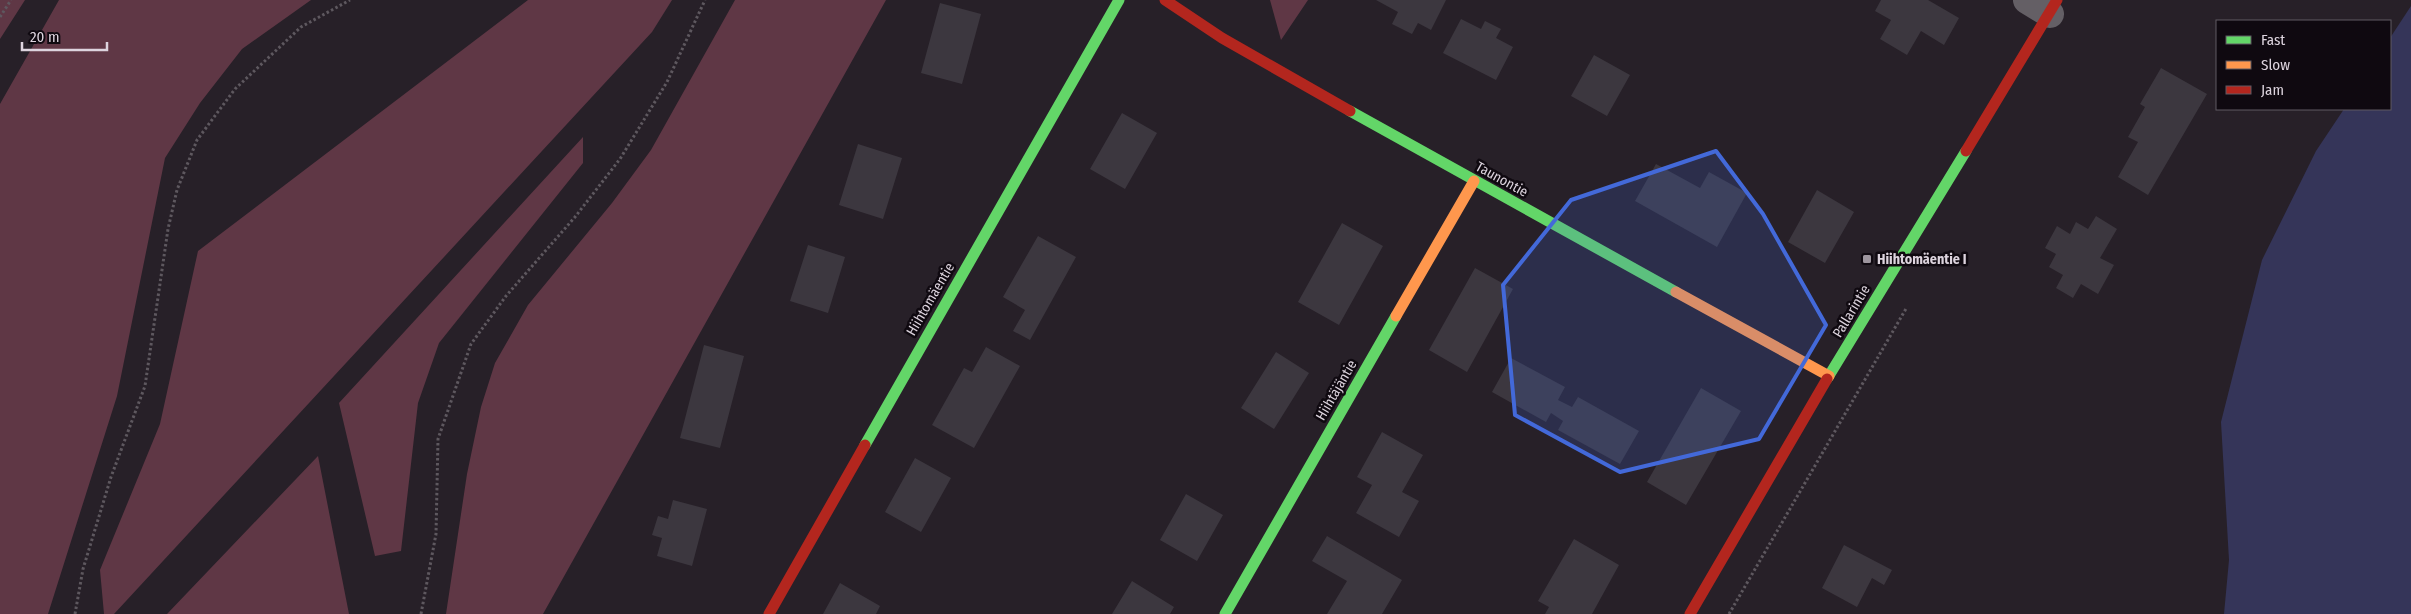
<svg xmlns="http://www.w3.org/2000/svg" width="2411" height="614" viewBox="0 0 2411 614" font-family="'Fira Sans Condensed',sans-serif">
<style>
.forest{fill:#5f3745}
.water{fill:#353559}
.building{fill:#3c373f}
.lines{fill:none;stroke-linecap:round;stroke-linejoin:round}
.path{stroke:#5e585f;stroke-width:3;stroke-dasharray:2.5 2.5;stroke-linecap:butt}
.street{stroke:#645f65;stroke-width:28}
.fast{stroke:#63d668;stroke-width:11}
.slow{stroke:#ff974d;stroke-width:11}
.jam{stroke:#b3261e;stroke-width:11}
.marked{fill:#4369d9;fill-opacity:0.2;stroke:#4369d9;stroke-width:4;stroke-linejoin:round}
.poi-dot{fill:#9d959e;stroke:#0f0910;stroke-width:2}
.labels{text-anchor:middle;stroke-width:5;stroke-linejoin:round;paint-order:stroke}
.street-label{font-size:14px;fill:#ddd4de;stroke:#0f0910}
.poi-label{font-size:14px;font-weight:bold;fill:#ddd4de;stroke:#0f0910;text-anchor:start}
</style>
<rect width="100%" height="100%" fill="#272028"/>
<!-- forest -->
<path class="forest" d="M 0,0 L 25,0 L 0,39 Z
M 59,0 L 311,0 L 242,49 L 200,103 L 165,158 L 117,396 L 48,614 L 0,614 L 0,104 Z
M 528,0 L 672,0 L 652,32 L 114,614 L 104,614 L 100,570 L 160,424 L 198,251 Z
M 735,0 L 886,0 L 543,614 L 446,614 L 467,474 L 481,407 L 495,363 L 528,305 L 612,203 L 651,150 Z
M 1270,0 L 1308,0 L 1281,40 Z
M 583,137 L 583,163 L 439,343 L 418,403 L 401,551 L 375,556 L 339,403 Z
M 318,456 L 349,614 L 167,614 Z"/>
<!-- water -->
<path class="water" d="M 2411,6 L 2411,614 L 2224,614 L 2229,560 L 2221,422 L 2262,260 L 2316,151 L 2344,109 L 2390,109 L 2390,38 Z"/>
<!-- building -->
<path class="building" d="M 1376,0 L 1446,0 L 1431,30 L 1418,23 L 1412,34 L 1392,24 L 1398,12 Z
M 1881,0 L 1928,0 L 1959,18 L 1944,45 L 1921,31 L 1907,55 L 1880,39 L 1891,20 L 1875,11 Z
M 940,3 L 981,14 L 962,84 L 921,73 Z
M 1461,19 L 1481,29 L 1485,21 L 1501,29 L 1496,38 L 1513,47 L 1496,80 L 1443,53 Z
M 1594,55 L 1630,75 L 1607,116 L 1571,96 Z
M 2161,68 L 2207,94 L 2148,195 L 2118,177 L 2138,142 L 2128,137 L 2145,107 L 2140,104 Z
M 1122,113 L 1157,133 L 1125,189 L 1090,169 Z
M 858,144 L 902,158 L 883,219 L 839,205 Z
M 1656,164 L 1700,188 L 1709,172 L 1747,193 L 1717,247 L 1635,201 Z
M 1817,190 L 1854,212 L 1825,263 L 1788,242 Z
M 2096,216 L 2117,229 L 2100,258 L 2114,265 L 2098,294 L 2081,284 L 2073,298 L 2056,288 L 2063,275 L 2049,267 L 2056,254 L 2045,248 L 2057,226 L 2070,234 L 2076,222 L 2088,229 Z
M 1342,223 L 1383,246 L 1339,325 L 1298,302 Z
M 1038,236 L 1076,257 L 1030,340 L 1013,331 L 1025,310 L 1003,297 Z
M 808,245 L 845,257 L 828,313 L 790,301 Z
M 1475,268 L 1513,289 L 1467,372 L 1429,350 Z
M 704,345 L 744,356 L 720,448 L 680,438 Z
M 986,347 L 1020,366 L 974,448 L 932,425 L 964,368 L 972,372 Z
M 1276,352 L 1309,373 L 1274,429 L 1241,408 Z
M 1511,358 L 1565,387 L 1558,400 L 1572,407 L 1578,397 L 1639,431 L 1620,464 L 1558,430 L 1563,421 L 1551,413 L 1546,422 L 1492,392 Z
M 1701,388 L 1741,411 L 1686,505 L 1647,482 Z
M 1382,432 L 1423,455 L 1402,492 L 1419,501 L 1399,537 L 1356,513 L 1372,485 L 1357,477 Z
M 915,458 L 951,478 L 921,532 L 885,512 Z
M 1186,494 L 1223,515 L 1197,561 L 1160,540 Z
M 673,500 L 707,509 L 692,566 L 657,556 L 662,538 L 652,535 L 658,516 L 668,519 Z
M 1327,536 L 1402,580 L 1382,614 L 1327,614 L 1347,581 L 1312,561 Z
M 1574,539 L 1619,565 L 1592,614 L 1545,614 L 1549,607 L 1538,601 Z
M 1844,545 L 1892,570 L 1884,585 L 1872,578 L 1857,607 L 1822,588 Z
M 1132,581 L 1174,607 L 1170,614 L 1112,614 Z
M 840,583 L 880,606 L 876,614 L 823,614 Z"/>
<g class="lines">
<!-- path -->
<path class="path" d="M 0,17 L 11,0
M 75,614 L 83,569 L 111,477 L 145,386 L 168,229 L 177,190 L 197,140 L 235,89 L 301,27 L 350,0
M 421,614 L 436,534 L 438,439 L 471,344 L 506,296 L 575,217 L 620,159 L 667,82 L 705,0
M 1729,614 L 1907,307"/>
<!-- street -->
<path class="street" d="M 2027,0 L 2050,14"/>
<!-- fast -->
<path class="fast" d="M 1350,111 L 1676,292
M 1827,379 L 1966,151
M 865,445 L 1119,0
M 1225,614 L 1396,316"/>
<!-- slow -->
<path class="slow" d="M 1676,292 L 1829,376
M 1396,316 L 1474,181"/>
<!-- jam -->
<path class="jam" d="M 1165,0 L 1222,38 L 1350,111
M 1966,151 L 2057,0
M 769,614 L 865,445
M 1690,614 L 1827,379"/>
</g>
<!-- marked area -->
<path class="marked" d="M 1716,151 L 1763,214 L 1826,325 L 1759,439 L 1620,472 L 1515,415 L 1503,285 L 1571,200 Z"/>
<!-- markers -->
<rect class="poi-dot" x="1862" y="254" width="10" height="10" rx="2.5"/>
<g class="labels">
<!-- street labels -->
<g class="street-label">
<text transform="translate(1502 179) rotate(29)" y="5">Taunontie</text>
<text transform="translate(930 299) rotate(-60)" y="5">Hiihtomäentie</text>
<text transform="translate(1851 311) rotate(-59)" y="5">Pallarintie</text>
<text transform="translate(1336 390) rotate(-60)" y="5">Hiihtäjäntie</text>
</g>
<!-- poi labels -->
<g class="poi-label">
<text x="1877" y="264">Hiihtomäentie I</text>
</g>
</g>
<!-- legend -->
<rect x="2216" y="20" width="175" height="90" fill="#0f0910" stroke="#615a62"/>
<rect x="2226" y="36" width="25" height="8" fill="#63d668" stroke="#615a62"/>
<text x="2261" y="45" font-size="15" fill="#ddd4de">Fast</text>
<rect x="2226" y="61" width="25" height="8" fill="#ff974d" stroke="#615a62"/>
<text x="2261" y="70" font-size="15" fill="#ddd4de">Slow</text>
<rect x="2226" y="86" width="25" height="8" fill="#b3261e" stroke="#615a62"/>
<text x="2261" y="95" font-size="15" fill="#ddd4de">Jam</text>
<!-- scale -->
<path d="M22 42v8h85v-8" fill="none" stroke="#ddd4de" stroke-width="2.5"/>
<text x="30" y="42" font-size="15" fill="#ddd4de" stroke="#0f0910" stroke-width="4" paint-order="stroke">20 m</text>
</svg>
